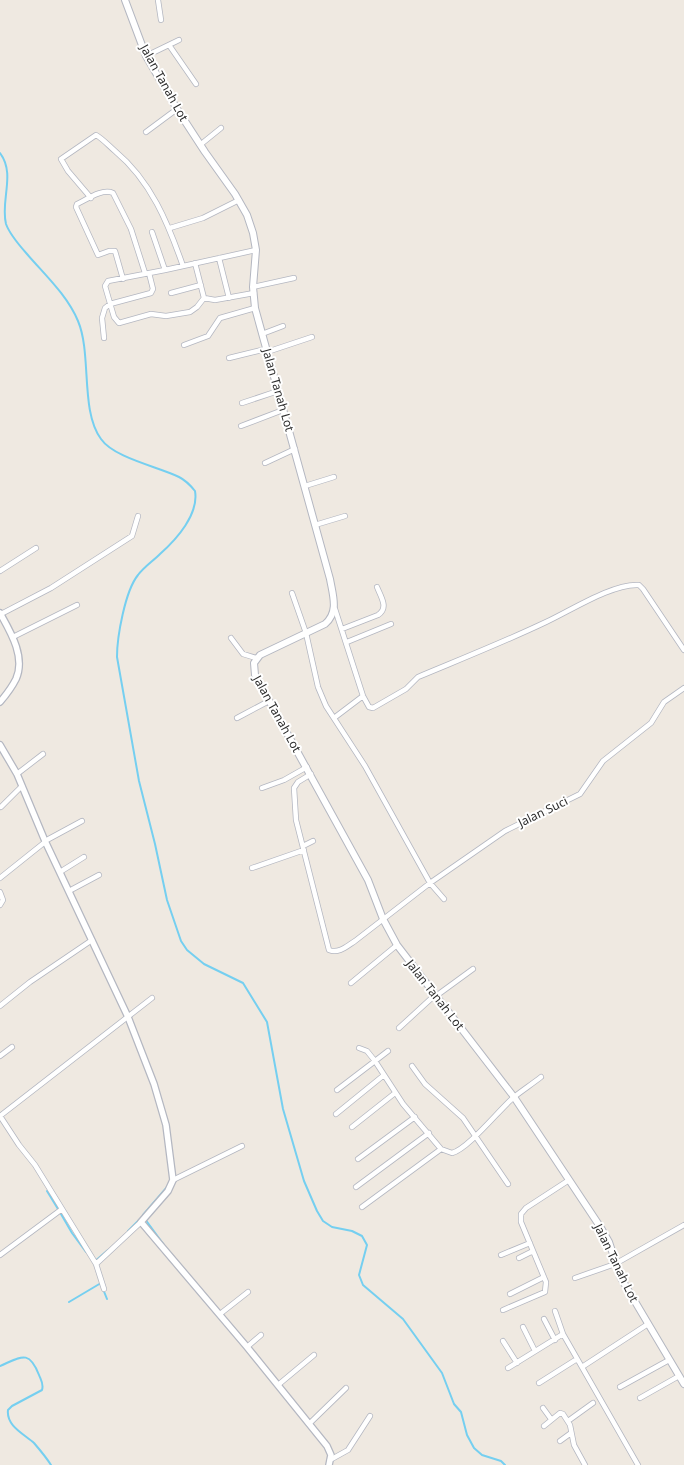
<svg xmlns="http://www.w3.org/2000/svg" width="684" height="1465" viewBox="0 0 684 1465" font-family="'Noto Sans',sans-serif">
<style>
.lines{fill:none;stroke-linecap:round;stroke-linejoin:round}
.stream{stroke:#75cff0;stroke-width:2}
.minor-casing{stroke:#b4b7c1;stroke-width:6}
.tertiary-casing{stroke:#b4b7c1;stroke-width:8}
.secondary-casing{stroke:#b4b7c1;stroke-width:8}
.minor{stroke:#fff;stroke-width:4.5}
.tertiary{stroke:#fff;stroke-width:5.5}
.secondary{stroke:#fff;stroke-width:6}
.labels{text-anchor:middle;stroke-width:4;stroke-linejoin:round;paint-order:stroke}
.street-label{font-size:12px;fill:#2e2e2e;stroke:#fff}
</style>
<rect width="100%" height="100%" fill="#efe9e1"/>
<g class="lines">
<!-- stream -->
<path class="stream" d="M 0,153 C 16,174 0,201 6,224 C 10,235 19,245 27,254 C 45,275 67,295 78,321 C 92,354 80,411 101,439 C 114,458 159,467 179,477 C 185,480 191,486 195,491 C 199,514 177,539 160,554 C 153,561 144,567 138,575 C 125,591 117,637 117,657 L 139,781 L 155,844 L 167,900 L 181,941 L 187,950 L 204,964 L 243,983 L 267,1022 L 283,1109 L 304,1181 L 317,1211 L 323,1221 L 332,1227 L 352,1231 L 362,1236 L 367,1245 L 359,1275 L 363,1285 L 403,1319 L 442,1373 L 454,1404 L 461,1412 L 467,1435 L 474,1448 L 482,1455 L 501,1461 L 505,1465
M 47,1191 L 58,1209
M 61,1214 L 72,1233 L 86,1252
M 143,1215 L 168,1186
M 145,1219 L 164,1245
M 128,1231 L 143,1216
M 94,1262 L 108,1250
M 103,1289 L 107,1299
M 69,1302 L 101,1283
M 0,1366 C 21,1357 29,1349 39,1375 C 41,1380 44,1384 42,1390 L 12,1406 L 8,1410 C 6,1426 24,1434 34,1443 C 40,1450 46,1457 51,1465"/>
<!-- minor casing -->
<g class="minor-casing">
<path id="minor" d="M 158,0 L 161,20
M 169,45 L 196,84
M 146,56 L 179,40
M 146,132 L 177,109
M 200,145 L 221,128
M 91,198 L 68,171 L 61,159 L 96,135 C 103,139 109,146 115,151 C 151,181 168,223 183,266
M 170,228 L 203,218 L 239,200
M 152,232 L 165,270
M 219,258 L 229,298
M 195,263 L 204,298
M 123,279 L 115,251 L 109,251 L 98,255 L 76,207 L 77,204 C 86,200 102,188 113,193 L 131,229 L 145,273
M 253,287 L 294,278
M 171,293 L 201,285
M 204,298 L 197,307 L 190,312 L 166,316 L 151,314 L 119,323 L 114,317 L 105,286 L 108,281 L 165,270 L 256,250
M 204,298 L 215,300 L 254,293
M 262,334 L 283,326
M 104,338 L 102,318 L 105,308 L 110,304 L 151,293 L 153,289 L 149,273
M 184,345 L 208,336 L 220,318 L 255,308
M 267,352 L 312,337
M 229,358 L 266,349
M 242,403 L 278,391
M 241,426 L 283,410
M 265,463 L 295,449
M 305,486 L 334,477
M 315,525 L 345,516
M 0,571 L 36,548
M 292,593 L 306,633 L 318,687 L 326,706 L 365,766 L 430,883 L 444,899
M 335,609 L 363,696 L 369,707 L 373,708 L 406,689 L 418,677 C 461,659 504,642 546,622 C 570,611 613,583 639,585 L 643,589 L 684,650
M 1,614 L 51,588 L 132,536 L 138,516
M 342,629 L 378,615 C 389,608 381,597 377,587
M 13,637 L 77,605
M 231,638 L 243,654 L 256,658
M 347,642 L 391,624
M 237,718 L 269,701
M 334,718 L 363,696
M 17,774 L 43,754
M 311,774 L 298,782 L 294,788 L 296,820 L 329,950 C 339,954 347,946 355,941 L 430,883 L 505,831 L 580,794 L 603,761 L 651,723 L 664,702 L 684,688
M 262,788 L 284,780 L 307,767
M 1,807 L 22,786
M 45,841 L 82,821
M 303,846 L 313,841
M 252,868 L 304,850
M 60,872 L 84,857
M 0,878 L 45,842
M 69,891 L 99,875
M 0,892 L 3,900 L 0,905
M 351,983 L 397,945
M 436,996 L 473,969
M 0,1006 L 30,982 L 92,940
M 399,1028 L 435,995
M 359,1048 L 367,1051 L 375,1061 L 388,1051
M 0,1056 L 12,1047
M 412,1066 L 425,1084 L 463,1118 L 508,1184
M 337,1090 L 375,1061 L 403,1104 L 441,1149 L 452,1153 C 468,1149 499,1110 514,1097 C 523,1090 532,1084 541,1077
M 336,1114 L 384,1075
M 0,1116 L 19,1145 L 35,1165 L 96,1264 L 104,1289
M 0,1116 L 152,998
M 352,1127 L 395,1093
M 358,1159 L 415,1117
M 173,1180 L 242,1146
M 356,1187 L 429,1133
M 362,1207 L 441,1149
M 0,1255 L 62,1209
M 501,1255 L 530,1243
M 519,1258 L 533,1251
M 96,1264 L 141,1222
M 575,1278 L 615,1264 L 684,1225
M 510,1294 L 544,1277
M 503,1310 L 545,1292 L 546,1282 L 521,1222 L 521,1214 L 526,1208 L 569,1180
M 555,1311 L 563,1334
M 220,1314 L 248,1292
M 544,1319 L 555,1340
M 523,1327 L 535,1351
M 503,1341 L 517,1363
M 247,1347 L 261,1335
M 582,1367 L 648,1324
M 508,1368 L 563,1334 L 638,1465
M 539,1383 L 577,1359
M 278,1385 L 314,1355
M 620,1387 L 669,1360
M 640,1398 L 679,1376
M 543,1408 L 551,1419
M 568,1421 L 593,1403
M 309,1424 L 346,1388
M 544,1426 L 560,1413 L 563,1414 L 570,1425 L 574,1445 L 585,1465
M 560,1441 L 571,1433
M 330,1460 L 348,1450 L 370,1416"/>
</g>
<!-- tertiary casing -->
<g class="tertiary-casing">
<path id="tertiary" d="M 0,613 C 10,631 26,657 16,679 C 12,687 6,695 0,702
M 0,745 L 17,774 L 45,841 L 128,1017 L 154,1084 L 166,1125 L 173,1180 L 168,1191 L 141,1222 L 247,1347 L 327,1446 L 331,1455 L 329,1465"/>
</g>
<!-- secondary casing -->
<g class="secondary-casing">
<path id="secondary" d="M 125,0 L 146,56 L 177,109 L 205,152 L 235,194 L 247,215 L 253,233 L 256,250 L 253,287 L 255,308 L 330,579 C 333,596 339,612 325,624 L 260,655 L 254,663 L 255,675 L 368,880 L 383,919 L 397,945 L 514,1097 L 601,1228 L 609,1242 L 621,1278 L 684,1384"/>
</g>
<!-- minor -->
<use href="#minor" class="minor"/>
<!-- tertiary -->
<use href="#tertiary" class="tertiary"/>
<!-- secondary -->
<use href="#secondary" class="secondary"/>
</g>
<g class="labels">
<!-- street labels -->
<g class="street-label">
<text transform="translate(164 83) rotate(61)" y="4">Jalan Tanah Lot</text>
<text transform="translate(278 390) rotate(74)" y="4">Jalan Tanah Lot</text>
<text transform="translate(277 714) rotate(61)" y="4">Jalan Tanah Lot</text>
<text transform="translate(543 812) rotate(-26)" y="4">Jalan Suci</text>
<text transform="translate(435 995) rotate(52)" y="4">Jalan Tanah Lot</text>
<text transform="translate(616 1263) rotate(64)" y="4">Jalan Tanah Lot</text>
</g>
</g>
</svg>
